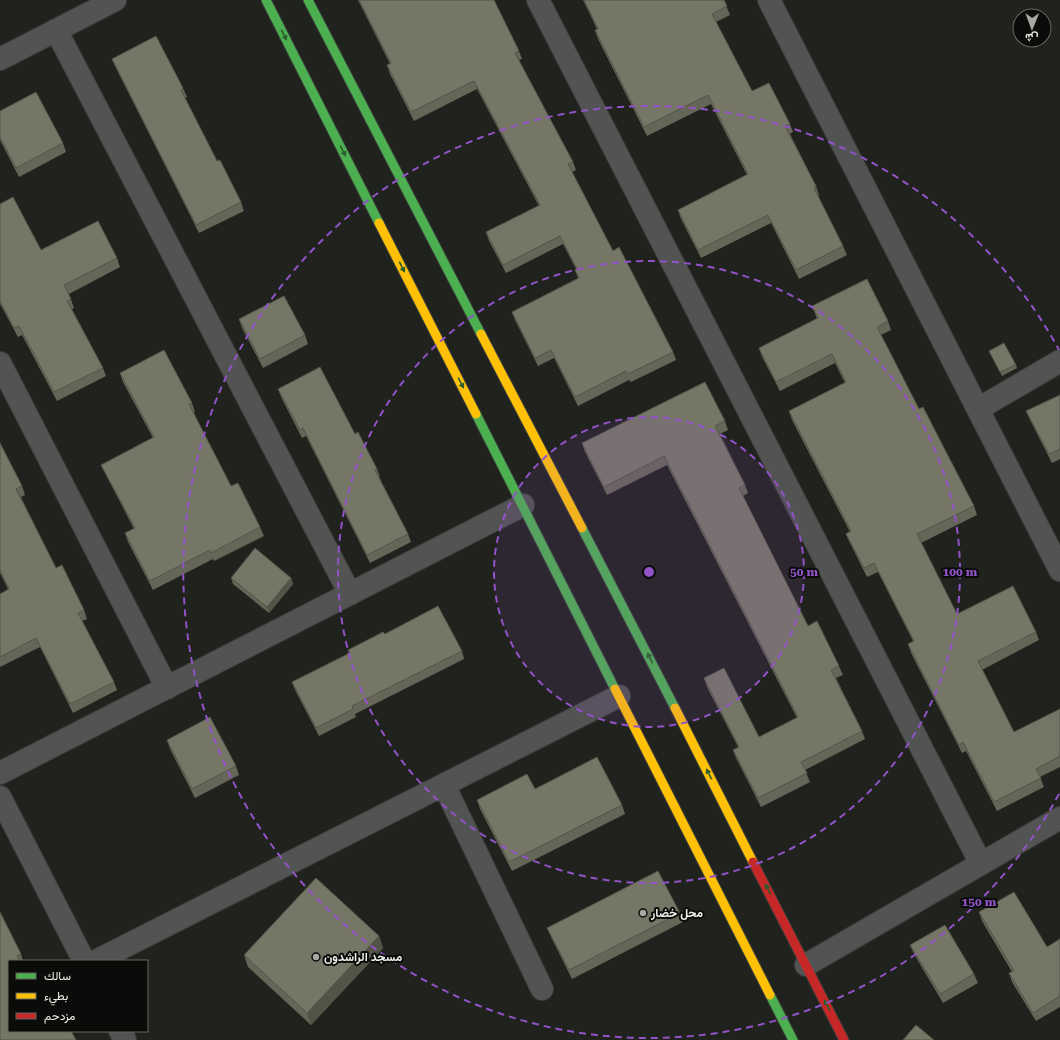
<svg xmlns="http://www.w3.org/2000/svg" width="1060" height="1040" viewBox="0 0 1060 1040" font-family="'Roboto Serif',Vazirmatn,serif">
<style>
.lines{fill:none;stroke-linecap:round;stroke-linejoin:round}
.street-casing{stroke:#3c3e3b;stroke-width:24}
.fast-casing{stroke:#3c3e3b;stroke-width:11}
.slow-casing{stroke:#3c3e3b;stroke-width:11}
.jam-casing{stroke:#3c3e3b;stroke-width:11}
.street{stroke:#525353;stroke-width:22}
.fast{stroke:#4caf50;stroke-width:9}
.slow{stroke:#ffc107;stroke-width:9}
.jam{stroke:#c62828;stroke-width:9}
.wall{fill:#656558}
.shaded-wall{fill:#535347}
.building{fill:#767666;stroke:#535347}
.oneway{fill:#2b5e2c}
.ring{fill:none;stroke:#9253c8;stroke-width:2;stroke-dasharray:7 5}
.poi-dot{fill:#a5a8a3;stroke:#0a0c09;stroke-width:1.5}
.labels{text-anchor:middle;stroke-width:4;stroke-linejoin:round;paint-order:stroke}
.poi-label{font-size:12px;font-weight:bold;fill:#edf0eb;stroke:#0a0c09;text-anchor:start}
.centre{fill:#9253c8;stroke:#0a0c09;stroke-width:2}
.ring-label{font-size:12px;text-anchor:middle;font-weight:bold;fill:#9253c8;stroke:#0a0c09;stroke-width:4;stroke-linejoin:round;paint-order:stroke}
</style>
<rect width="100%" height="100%" fill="#1f221d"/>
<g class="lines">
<!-- street casing -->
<g class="street-casing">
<path id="street" d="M 538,0 L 981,864
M 769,0 L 1060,570
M 56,30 L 350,594
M 0,59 L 115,0
M 0,363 L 167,688
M 978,409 L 1060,361
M 0,773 L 523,505
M 444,785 L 542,989
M 0,797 L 84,961
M 96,961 L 619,696
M 806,965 L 1060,818
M 120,1031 L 125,1040"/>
</g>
<!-- fast casing -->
<g class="fast-casing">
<path id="fast" d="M 266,0 L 379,223
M 308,0 L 481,334
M 476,414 L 615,689
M 582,528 L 675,708
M 770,995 L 793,1040"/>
</g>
<!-- slow casing -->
<g class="slow-casing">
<path id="slow" d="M 379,223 L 476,414
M 481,334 L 582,528
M 615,689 L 770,995
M 675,708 L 753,862"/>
</g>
<!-- jam casing -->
<g class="jam-casing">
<path id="jam" d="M 753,862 L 844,1040"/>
</g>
<!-- street -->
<use href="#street" class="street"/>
<!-- fast -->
<use href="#fast" class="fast"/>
<!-- slow -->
<use href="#slow" class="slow"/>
<!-- jam -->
<use href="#jam" class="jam"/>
</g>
<!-- wall -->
<path class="wall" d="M 358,0 L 494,0 L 519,51 L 522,59 L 519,60 L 573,162 L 576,170 L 572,172 L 613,251 L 673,352 L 676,360 L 631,382 L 629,380 L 578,406 L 554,358 L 538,366 L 515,320 L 512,312 L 578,278 L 575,270 L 576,269 L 563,244 L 506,273 L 489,241 L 486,232 L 539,206 L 477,89 L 414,121 L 390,74 L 387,65 L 390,64 Z
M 583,0 L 724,0 L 730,15 L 716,22 L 752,91 L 790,124 L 793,132 L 790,134 L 816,186 L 819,195 L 818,196 L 843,246 L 847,255 L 799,279 L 771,223 L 701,258 L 681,219 L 678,210 L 747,175 L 711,104 L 647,136 L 598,39 L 595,30 L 597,29 Z
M 112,59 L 183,88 L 187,97 L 185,98 L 217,161 L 241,202 L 244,211 L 199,233 L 116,68 Z
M 0,111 L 63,143 L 66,152 L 19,177 L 0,140 Z
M 0,204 L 41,250 L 117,258 L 120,267 L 69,294 L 74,308 L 72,309 L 103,368 L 106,376 L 57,401 L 22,335 L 18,337 L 0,304 Z
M 812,306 L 888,321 L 891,330 L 881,335 L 919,409 L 974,506 L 977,515 L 921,543 L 957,614 L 1036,632 L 1039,640 L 982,670 L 1014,732 L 1060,709 L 1060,767 L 1040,777 L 1044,787 L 997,811 L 966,751 L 962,753 L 911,653 L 908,644 L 913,641 L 878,572 L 867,577 L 850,543 L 846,534 L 850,532 L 792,420 L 789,411 L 845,383 L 835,363 L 780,391 L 762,357 L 759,348 L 817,319 Z
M 239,319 L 305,335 L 308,344 L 263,368 L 242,328 Z
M 989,351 L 1016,365 L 1017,368 L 1002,376 Z
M 120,373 L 192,403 L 195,412 L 193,413 L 231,486 L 260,527 L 264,536 L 214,561 L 213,559 L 153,590 L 128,542 L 125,533 L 134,529 L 105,473 L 101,465 L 153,438 L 123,382 Z
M 278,389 L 355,434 L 377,469 L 380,477 L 379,477 L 408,534 L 411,542 L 370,563 L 306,436 L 302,438 L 281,397 Z
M 1060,395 L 1060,459 L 1052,463 L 1030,420 L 1026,411 Z
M 725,421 L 728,430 L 720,434 L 745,485 L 748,493 L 743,496 L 808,626 L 839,666 L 843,675 L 836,678 L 862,731 L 865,739 L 805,770 L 810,782 L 761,807 L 736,758 L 733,750 L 738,747 L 707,687 L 704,678 L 759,737 L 797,718 L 667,465 L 607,495 L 585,452 L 582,443 Z
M 0,443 L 22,486 L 25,495 L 21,497 L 56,568 L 84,610 L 87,619 L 82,621 L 114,682 L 117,690 L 73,713 L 40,647 L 0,667 L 0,594 L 8,589 L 0,573 Z
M 231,578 L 291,578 L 293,584 L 269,613 L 233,584 Z
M 385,634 L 462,651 L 464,659 L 355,714 L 356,717 L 319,736 L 295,690 L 292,682 L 349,653 L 348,650 Z
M 167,740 L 236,766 L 239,775 L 195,798 L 170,749 Z
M 535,789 L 622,805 L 625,814 L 512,871 L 480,809 L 477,800 Z
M 0,912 L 21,954 L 23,961 L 9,961 L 9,1031 L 0,1040 Z
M 979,912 L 1047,947 L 1060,939 L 1060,1007 L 1036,1021 L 1012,982 L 1009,973 L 1012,972 L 982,921 Z
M 680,913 L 683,922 L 572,979 L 551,937 L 547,928 Z
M 379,936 L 383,948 L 311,1025 L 248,967 L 244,955 Z
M 910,945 L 974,974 L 978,983 L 943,1003 L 914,954 Z"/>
<!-- shaded-wall -->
<path class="shaded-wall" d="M 291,578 L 293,584 L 269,613 L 267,607 Z
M 379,936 L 383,948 L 311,1025 L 307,1013 Z"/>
<!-- building -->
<path class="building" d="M 359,0 L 494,0 L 519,51 L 515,53 L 573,162 L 568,164 L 613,251 L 619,247 L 673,352 L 628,374 L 626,371 L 575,397 L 551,350 L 535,358 L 512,312 L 579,278 L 575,270 L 577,269 L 560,236 L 503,265 L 486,232 L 540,205 L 474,81 L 411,112 L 387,65 L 391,63 Z
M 584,0 L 724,0 L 727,6 L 712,14 L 752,91 L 769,83 L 790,124 L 785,126 L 816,186 L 814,188 L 843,246 L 796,270 L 768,215 L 698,250 L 678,210 L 748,174 L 708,95 L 644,127 L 595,30 L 598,29 Z
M 156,36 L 183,88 L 181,90 L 217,161 L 220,160 L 241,202 L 196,225 L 112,59 Z
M 36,92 L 63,143 L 16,168 L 0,137 L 0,111 Z
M 13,197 L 41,250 L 98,221 L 117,258 L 64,285 L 71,299 L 67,301 L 103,368 L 54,392 L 19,326 L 14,328 L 0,301 L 0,204 Z
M 867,279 L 888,321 L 877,327 L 919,409 L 923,407 L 974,506 L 917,534 L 957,614 L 1013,586 L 1036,632 L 978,661 L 1014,732 L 1060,709 L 1060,756 L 1036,769 L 1041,778 L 994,802 L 963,742 L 959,745 L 908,644 L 914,641 L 874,563 L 864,568 L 846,534 L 851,531 L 789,411 L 846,382 L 832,354 L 776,382 L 759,348 L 818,318 L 812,306 Z
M 284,296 L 305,335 L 260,359 L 239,319 Z
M 1004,343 L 1016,365 L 1000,372 L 989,351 Z
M 164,350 L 192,403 L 189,404 L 231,486 L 238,483 L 260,527 L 211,553 L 210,550 L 150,581 L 125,533 L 135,528 L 101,465 L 154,437 L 120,373 Z
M 320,367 L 355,434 L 358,432 L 377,469 L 375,470 L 408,534 L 367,555 L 303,428 L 300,430 L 278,389 Z
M 705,382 L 725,421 L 715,426 L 745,485 L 739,488 L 808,626 L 817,621 L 839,666 L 831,670 L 862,731 L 801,762 L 807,773 L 758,798 L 733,750 L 739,747 L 704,678 L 724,668 L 759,737 L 798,717 L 664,456 L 604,487 L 582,443 Z
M 1060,395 L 1060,449 L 1049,454 L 1026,411 Z
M 0,443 L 22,486 L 16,489 L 56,568 L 62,565 L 84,610 L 78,613 L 114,682 L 70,704 L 36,638 L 0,657 L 0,594 L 9,589 L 0,570 Z
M 255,548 L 291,578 L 267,607 L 231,578 Z
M 438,606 L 462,651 L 352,706 L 353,709 L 316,728 L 292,682 L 350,653 L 348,650 L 383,632 L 385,634 Z
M 210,717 L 236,766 L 192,789 L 167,740 Z
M 597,757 L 622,805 L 509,862 L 477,800 L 527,774 L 535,789 Z
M 658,871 L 680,913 L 569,970 L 547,928 Z
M 316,878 L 379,936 L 307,1013 L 244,955 Z
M 1014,892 L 1047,947 L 1060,939 L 1060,996 L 1033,1013 L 1009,973 L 1014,971 L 979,912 Z
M 0,912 L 21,954 L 17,956 L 20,961 L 9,961 L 9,1031 L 71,1031 L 76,1040 L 0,1040 Z
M 945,925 L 974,974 L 940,994 L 910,945 Z
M 916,1025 L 934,1040 L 903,1040 Z"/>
<!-- one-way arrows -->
<defs><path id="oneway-solid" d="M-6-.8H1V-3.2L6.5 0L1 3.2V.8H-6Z"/></defs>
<g class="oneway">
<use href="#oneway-solid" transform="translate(284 35) rotate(63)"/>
<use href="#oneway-solid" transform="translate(343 151) rotate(63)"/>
<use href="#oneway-solid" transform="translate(402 267) rotate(63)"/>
<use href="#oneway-solid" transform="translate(461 383) rotate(63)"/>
<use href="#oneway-solid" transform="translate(650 658) rotate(-117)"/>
<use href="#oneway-solid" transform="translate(709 774) rotate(-117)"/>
<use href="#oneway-solid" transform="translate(768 889) rotate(-117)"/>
<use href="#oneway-solid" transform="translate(827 1005) rotate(-117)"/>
</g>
<!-- distance rings -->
<circle cx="649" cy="572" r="155" fill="#9253c8" fill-opacity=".12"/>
<g class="ring">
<circle cx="649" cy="572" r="155"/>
<circle cx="649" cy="572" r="311"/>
<path d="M1059 794A466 466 0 1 1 1059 350"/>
</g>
<!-- markers -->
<g class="poi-dot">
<circle cx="643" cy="913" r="4"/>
<circle cx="316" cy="957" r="4"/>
</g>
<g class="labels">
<!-- poi labels -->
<g class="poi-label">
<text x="651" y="917">محل خضار</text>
<text x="324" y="961">مسجد الراشدون</text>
</g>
</g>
<circle cx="649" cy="572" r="6" class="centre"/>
<g class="ring-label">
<text x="804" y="576">50 m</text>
<text x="960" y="576">100 m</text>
<text x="979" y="906">150 m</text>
</g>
<!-- legend -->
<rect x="8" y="960" width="140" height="72" fill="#0a0c09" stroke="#656763"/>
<rect x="16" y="973" width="20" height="6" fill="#4caf50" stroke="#656763"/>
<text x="44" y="980" font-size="12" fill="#edf0eb">سالك</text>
<rect x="16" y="993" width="20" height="6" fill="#ffc107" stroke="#656763"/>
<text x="44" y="1000" font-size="12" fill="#edf0eb">بطيء</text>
<rect x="16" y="1013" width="20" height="6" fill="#c62828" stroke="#656763"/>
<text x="44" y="1020" font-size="12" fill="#edf0eb">مزدحم</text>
<!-- north arrow -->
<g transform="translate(1032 28) rotate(181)"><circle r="19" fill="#0a0c09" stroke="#656763"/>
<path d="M0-3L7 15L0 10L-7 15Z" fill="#a5a8a3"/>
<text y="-6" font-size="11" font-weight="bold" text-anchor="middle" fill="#edf0eb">ش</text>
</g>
</svg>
